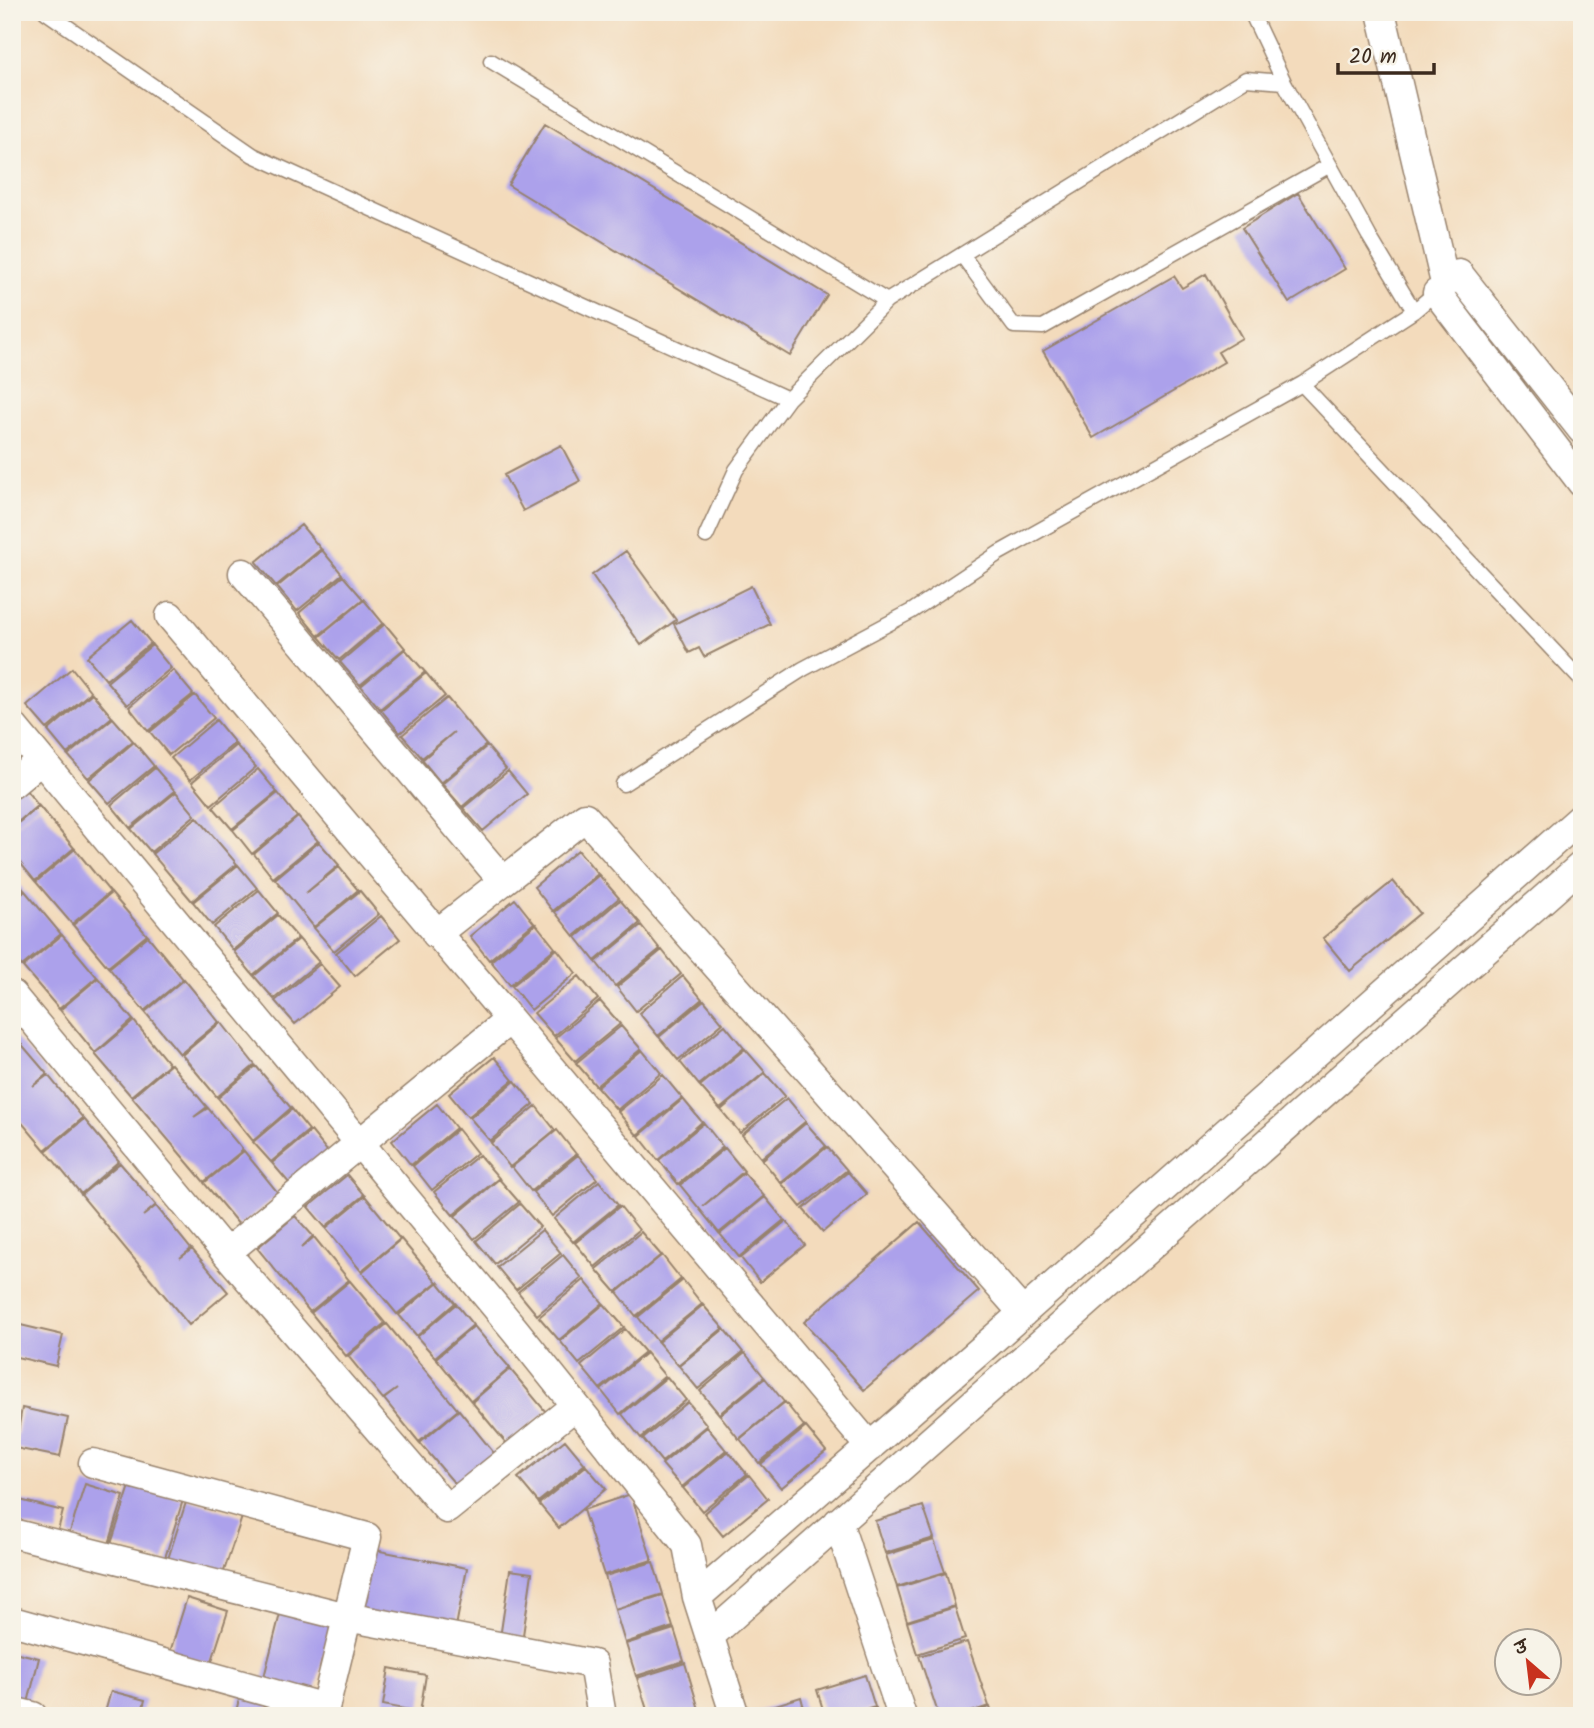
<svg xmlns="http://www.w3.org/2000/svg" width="1594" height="1728" viewBox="0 0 1594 1728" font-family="Kalam,'Playpen Sans Deva',sans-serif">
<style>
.building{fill:#aca1eb}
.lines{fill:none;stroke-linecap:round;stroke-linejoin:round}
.lane-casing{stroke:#97826d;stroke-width:17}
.street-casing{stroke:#97826d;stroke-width:31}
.lane{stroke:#fff;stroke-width:14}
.street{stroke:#fff;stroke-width:28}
</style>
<rect width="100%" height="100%" fill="#f7f3e8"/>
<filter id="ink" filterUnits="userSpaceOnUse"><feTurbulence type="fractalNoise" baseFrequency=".0143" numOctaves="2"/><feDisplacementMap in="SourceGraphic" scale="14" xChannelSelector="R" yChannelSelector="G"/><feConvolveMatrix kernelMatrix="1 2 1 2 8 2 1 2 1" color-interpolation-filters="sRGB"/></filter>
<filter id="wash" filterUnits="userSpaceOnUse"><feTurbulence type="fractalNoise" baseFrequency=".00686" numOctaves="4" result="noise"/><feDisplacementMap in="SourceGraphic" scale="28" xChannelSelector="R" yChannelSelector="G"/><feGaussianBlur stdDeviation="1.57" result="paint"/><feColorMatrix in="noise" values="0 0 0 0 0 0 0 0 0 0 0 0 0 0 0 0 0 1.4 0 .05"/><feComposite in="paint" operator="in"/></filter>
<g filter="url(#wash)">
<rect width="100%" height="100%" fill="#f3dbbc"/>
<g id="blocks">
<!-- building -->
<path class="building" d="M 545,123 L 827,295 L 790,356 L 508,185 Z
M 1298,193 L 1345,269 L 1289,303 L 1242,228 Z
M 12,243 L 18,244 L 14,276 L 12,276 Z
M 1206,274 L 1242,338 L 1218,352 L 1224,362 L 1093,438 L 1043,351 L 1174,276 L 1182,288 Z
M 561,445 L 580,481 L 523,511 L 504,475 Z
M 301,525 L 321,549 L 276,586 L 256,562 Z
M 322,550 L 342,574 L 297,611 L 277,587 Z
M 626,551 L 676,620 L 641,645 L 592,575 Z
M 343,576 L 363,599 L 318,636 L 299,613 Z
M 751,586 L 770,624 L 704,657 L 699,648 L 689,653 L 674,624 Z
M 364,600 L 383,623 L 339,660 L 319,637 Z
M 132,620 L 151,643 L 106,680 L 87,657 Z
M 385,624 L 405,648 L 360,685 L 340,662 Z
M 152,645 L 171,668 L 127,705 L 107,682 Z
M 405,649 L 425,672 L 380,709 L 361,686 Z
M 72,668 L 91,692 L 47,729 L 27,706 Z
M 173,670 L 193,694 L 148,731 L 129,707 Z
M 426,673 L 445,696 L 400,733 L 381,710 Z
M 92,693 L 112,717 L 67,754 L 48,731 Z
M 195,695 L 214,718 L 169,755 L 150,732 Z
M 447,698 L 486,745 L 441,783 L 422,760 L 454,732 L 422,758 L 402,735 Z
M 113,718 L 133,741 L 88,778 L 68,755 Z
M 216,720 L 235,743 L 190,780 L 171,758 Z
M 134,742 L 154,766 L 109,803 L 89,780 Z
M 236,745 L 256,767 L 211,805 L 192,782 Z
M 487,746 L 506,769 L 462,807 L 442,784 Z
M 155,768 L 175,791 L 130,828 L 111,805 Z
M 258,769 L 277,792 L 232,829 L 213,807 Z
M 508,771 L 527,794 L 483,831 L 463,808 Z
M 21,784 L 38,805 L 12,827 L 12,791 Z
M 176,792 L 195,815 L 151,852 L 131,829 Z
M 278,793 L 297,817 L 252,854 L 233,830 Z
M 39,806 L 74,848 L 35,881 L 12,853 L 12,828 Z
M 197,817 L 237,864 L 192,901 L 152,854 Z
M 298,817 L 318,841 L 273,878 L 254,854 Z
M 319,842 L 339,865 L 306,893 L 339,867 L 358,890 L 314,927 L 275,879 Z
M 75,849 L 110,892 L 72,924 L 36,882 Z
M 578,850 L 598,874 L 553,911 L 534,887 Z
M 238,865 L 257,888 L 212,925 L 193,902 Z
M 599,875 L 619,898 L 574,936 L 555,912 Z
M 12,876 L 24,890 L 12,900 Z
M 1393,881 L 1420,913 L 1350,971 L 1323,938 Z
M 259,890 L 278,913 L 233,950 L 214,927 Z
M 25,891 L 61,934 L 22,966 L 12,955 L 12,902 Z
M 360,891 L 379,914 L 334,951 L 314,928 Z
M 111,893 L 147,935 L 108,967 L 73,925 Z
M 515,899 L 534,923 L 489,960 L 470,936 Z
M 620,900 L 640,923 L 595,961 L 576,937 Z
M 278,915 L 298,938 L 253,975 L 234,952 Z
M 381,916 L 400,939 L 355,976 L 336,953 Z
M 536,924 L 555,948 L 510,985 L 491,961 Z
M 641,925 L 660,949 L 615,986 L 596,962 Z
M 62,935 L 97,977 L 59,1009 L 23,967 Z
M 148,936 L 183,979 L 144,1011 L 109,968 Z
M 299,939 L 319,962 L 274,999 L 254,976 Z
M 557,949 L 576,973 L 531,1010 L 512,986 Z
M 662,950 L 681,974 L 636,1011 L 617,987 Z
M 320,964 L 340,987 L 295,1024 L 275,1001 Z
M 579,976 L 598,999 L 554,1036 L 534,1013 Z
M 683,976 L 702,999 L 658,1036 L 639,1013 Z
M 98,978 L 133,1020 L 95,1053 L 60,1010 Z
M 184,979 L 219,1022 L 180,1054 L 145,1012 Z
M 704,1000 L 723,1023 L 678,1060 L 659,1037 Z
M 600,1001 L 620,1024 L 575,1061 L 555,1038 Z
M 134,1021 L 169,1064 L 131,1096 L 95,1054 Z
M 221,1022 L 255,1065 L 217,1097 L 182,1055 Z
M 725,1025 L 744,1048 L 699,1085 L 680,1062 Z
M 621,1026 L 641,1049 L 596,1086 L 576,1063 Z
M 12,1033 L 47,1074 L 33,1086 L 48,1075 L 83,1118 L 45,1150 L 12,1111 Z
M 745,1049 L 765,1072 L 720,1109 L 700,1086 Z
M 642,1050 L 661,1073 L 617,1110 L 597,1087 Z
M 494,1057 L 513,1080 L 468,1117 L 449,1094 Z
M 171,1064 L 207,1107 L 194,1117 L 208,1108 L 243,1150 L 204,1182 L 132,1097 Z
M 256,1066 L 291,1108 L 253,1141 L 218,1098 Z
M 765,1073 L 785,1096 L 740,1133 L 721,1110 Z
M 663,1075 L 682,1098 L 637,1135 L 618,1112 Z
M 515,1081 L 534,1104 L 490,1141 L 470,1118 Z
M 787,1098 L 806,1121 L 761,1158 L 742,1135 Z
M 683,1099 L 702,1122 L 658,1160 L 639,1136 Z
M 437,1104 L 456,1128 L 411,1165 L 392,1141 Z
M 536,1106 L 555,1130 L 510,1167 L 491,1143 Z
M 292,1109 L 309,1130 L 271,1162 L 253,1142 Z
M 84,1119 L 119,1161 L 81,1194 L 46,1151 Z
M 704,1123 L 723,1147 L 678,1184 L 659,1160 Z
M 806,1123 L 826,1146 L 781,1183 L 762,1160 Z
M 458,1129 L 477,1153 L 432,1190 L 413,1166 Z
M 557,1130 L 576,1154 L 531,1191 L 512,1167 Z
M 311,1131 L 328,1152 L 290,1184 L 272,1163 Z
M 827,1147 L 847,1170 L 801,1207 L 782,1184 Z
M 725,1148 L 744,1171 L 703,1206 L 744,1173 L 764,1196 L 719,1233 L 680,1185 Z
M 244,1151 L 279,1194 L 240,1226 L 204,1183 Z
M 479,1155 L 499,1178 L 453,1215 L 434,1192 Z
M 578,1155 L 597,1179 L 552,1216 L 533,1192 Z
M 120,1163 L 156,1205 L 143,1216 L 156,1206 L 191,1249 L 180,1258 L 192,1249 L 228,1292 L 189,1325 L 81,1195 Z
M 848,1172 L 867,1194 L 823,1232 L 803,1209 Z
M 347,1175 L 364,1195 L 325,1227 L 308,1207 Z
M 499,1179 L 519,1202 L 474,1239 L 455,1216 Z
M 599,1181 L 618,1205 L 573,1242 L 554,1219 Z
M 365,1196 L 400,1239 L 361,1271 L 326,1228 Z
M 765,1197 L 784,1220 L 739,1257 L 720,1234 Z
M 520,1204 L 540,1227 L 495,1264 L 476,1241 Z
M 620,1206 L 639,1230 L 595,1267 L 575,1243 Z
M 295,1216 L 313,1236 L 301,1248 L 314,1237 L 349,1280 L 310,1312 L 257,1248 Z
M 786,1221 L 805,1245 L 760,1282 L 741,1258 Z
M 919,1222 L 979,1291 L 864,1390 L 804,1322 Z
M 542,1230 L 561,1253 L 516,1290 L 497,1267 Z
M 641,1232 L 661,1255 L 616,1292 L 596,1269 Z
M 401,1239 L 437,1282 L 397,1314 L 362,1272 Z
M 563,1255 L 582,1278 L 537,1315 L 518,1292 Z
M 662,1255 L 681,1279 L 636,1316 L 617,1292 Z
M 584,1280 L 603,1303 L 559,1340 L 539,1317 Z
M 683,1280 L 702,1304 L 657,1341 L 638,1317 Z
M 350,1281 L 385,1323 L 346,1356 L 311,1313 Z
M 438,1282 L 455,1303 L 417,1336 L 399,1315 Z
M 456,1304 L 473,1325 L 435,1357 L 417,1337 Z
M 604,1304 L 624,1327 L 579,1364 L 560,1341 Z
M 703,1305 L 723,1328 L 678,1365 L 658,1342 Z
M 12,1323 L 63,1335 L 56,1366 L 12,1356 Z
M 387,1324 L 458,1410 L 419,1442 L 384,1399 L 397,1389 L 383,1399 L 348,1356 Z
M 474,1326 L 510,1368 L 471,1401 L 436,1358 Z
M 625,1329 L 645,1352 L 600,1389 L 581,1366 Z
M 724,1329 L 743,1352 L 698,1389 L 679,1366 Z
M 646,1353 L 665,1376 L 620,1414 L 601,1390 Z
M 745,1353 L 764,1377 L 719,1414 L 700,1391 Z
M 510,1369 L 546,1412 L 507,1444 L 472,1402 Z
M 667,1377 L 686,1400 L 641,1438 L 622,1414 Z
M 765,1378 L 784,1402 L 739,1439 L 720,1415 Z
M 688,1402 L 707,1425 L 662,1462 L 643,1439 Z
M 785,1402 L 804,1426 L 759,1463 L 740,1439 Z
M 22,1408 L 68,1418 L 60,1457 L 15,1448 Z
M 459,1410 L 494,1453 L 456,1485 L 420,1443 Z
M 707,1427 L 726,1450 L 682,1487 L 662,1464 Z
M 806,1427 L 826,1451 L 781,1488 L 761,1464 Z
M 565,1440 L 585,1464 L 538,1502 L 518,1478 Z
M 728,1451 L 747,1474 L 702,1511 L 683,1488 Z
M 586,1466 L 606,1489 L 559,1528 L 539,1504 Z
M 749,1475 L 768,1499 L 723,1536 L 704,1513 Z
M 131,1483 L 183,1500 L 164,1561 L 111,1544 Z
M 85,1484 L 124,1496 L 108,1547 L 69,1535 Z
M 631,1494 L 652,1560 L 604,1575 L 583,1510 Z
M 12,1498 L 63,1511 L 57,1534 L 12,1522 Z
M 187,1499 L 242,1517 L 221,1580 L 167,1562 Z
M 923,1506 L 934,1538 L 885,1553 L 875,1521 Z
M 934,1540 L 945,1572 L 897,1587 L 886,1555 Z
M 370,1549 L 467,1568 L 455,1632 L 357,1612 Z
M 653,1562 L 663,1594 L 615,1609 L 605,1576 Z
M 510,1570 L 532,1573 L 522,1642 L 500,1638 Z
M 946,1573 L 955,1606 L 907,1621 L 897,1588 Z
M 663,1595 L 673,1627 L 625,1643 L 615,1610 Z
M 187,1598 L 228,1611 L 211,1664 L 170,1652 Z
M 955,1607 L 965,1639 L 917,1654 L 907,1622 Z
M 281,1610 L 332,1623 L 314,1694 L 263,1681 Z
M 674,1629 L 684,1661 L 636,1676 L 626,1644 Z
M 967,1642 L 989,1706 L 959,1716 L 939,1716 L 919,1656 Z
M 14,1652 L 39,1658 L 28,1703 L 12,1700 Z
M 685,1663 L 701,1716 L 649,1716 L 637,1678 Z
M 389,1668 L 426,1675 L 420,1712 L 383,1705 Z
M 865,1675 L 875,1707 L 847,1716 L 825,1716 L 817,1690 Z
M 111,1691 L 145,1700 L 141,1716 L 104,1716 Z
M 240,1695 L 270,1702 L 267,1716 L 235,1716 Z
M 801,1697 L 806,1716 L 754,1716 L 753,1712 Z
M 990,1707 L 993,1716 L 966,1716 L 966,1715 Z
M 876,1708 L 878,1716 L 853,1716 L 853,1715 Z"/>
</g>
</g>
<g filter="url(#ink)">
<use href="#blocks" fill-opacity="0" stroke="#97826d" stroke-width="2"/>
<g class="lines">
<!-- lane casing -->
<g class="lane-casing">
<path id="lane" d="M 46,12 L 253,155 L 788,399
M 1251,12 L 1284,82 L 1369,236 L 1414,311 L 1440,289
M 491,61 L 887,301
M 962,255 L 1014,326 L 1043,327 L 1330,165
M 1302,384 L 1582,681
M 706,536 L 736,470 L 788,399 L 887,301 L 1246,79 L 1284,82
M 623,784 L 803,669 L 912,611 L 999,553 L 1302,384 L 1414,311"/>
</g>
<!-- street casing -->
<g class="street-casing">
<path id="street" d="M 1381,12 L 1445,283 L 1459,274 L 1582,430
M 1437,293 L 1582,483
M 243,573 L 503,881
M 170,616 L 870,1447
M 12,725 L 515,1330 L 687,1545 L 697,1597 L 735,1716
M 12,784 L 41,760
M 436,934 L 585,817 L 1023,1313
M 12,995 L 226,1253 L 447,1509 L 575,1406
M 226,1253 L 508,1021
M 93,1463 L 367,1537 L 323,1716
M 838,1522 L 902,1716
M 12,1533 L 347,1617 L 593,1664 L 602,1716
M 697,1597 L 982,1349 L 1582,817
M 12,1621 L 325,1708
M 710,1636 L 1582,865
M 12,1711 L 33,1716"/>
</g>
<!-- lane -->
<use href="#lane" class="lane"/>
<!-- street -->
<use href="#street" class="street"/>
</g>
</g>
<!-- margin -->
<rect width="1594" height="1728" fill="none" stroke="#f7f3e8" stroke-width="42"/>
<!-- north arrow -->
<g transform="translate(1528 1662) rotate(332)"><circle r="33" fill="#f7f3e8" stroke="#aca397" stroke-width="2"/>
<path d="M0-5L12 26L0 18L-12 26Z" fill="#c8321e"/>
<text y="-10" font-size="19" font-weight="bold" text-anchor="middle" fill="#3b2a1e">उ</text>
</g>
<!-- scale -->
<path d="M1338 63v10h96v-10" fill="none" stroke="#3b2a1e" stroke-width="3.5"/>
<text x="1349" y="63" font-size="21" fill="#3b2a1e" stroke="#f7f3e8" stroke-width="5" paint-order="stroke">20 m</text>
</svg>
